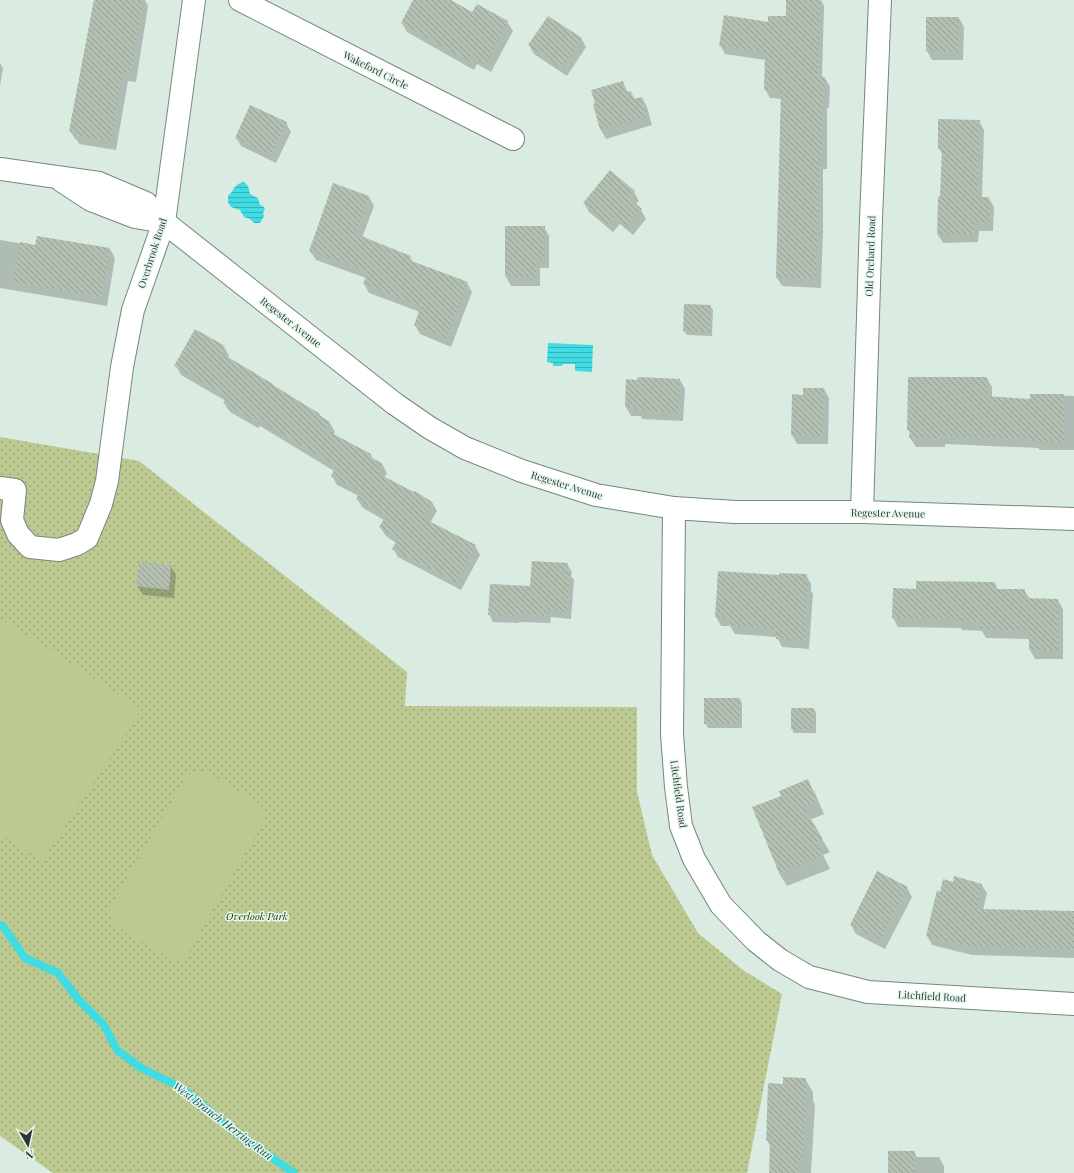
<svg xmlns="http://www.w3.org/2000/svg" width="1074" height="1173" viewBox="0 0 1074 1173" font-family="'Playfair Display',serif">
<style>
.grass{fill:url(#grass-dots)}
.garden{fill:#bcca91}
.water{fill:url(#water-rules)}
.shadow{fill:#0003}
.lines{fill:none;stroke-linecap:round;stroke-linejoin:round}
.stream{stroke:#40dbe3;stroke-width:8}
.building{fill:url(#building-back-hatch)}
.minor-casing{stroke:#76867d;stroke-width:24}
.minor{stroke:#fff;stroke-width:22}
.labels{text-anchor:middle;stroke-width:3;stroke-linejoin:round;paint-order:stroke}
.street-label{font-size:10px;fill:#2f3531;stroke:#e7f9ee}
.park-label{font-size:10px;font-style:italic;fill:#293107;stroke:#e7f9ee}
.water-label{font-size:11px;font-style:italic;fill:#074c4f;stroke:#e7f9ee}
</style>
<defs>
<pattern id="grass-dots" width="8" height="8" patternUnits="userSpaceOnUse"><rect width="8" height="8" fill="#bcca91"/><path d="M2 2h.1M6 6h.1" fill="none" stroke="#99a577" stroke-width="1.8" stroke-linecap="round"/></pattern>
<pattern id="water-rules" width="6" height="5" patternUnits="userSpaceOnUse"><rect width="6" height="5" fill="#40dbe3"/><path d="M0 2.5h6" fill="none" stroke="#36b2b9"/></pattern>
<pattern id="building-back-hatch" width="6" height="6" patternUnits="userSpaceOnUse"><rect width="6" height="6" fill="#b4c0b2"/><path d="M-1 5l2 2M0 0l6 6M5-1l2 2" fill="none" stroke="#939d91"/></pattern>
</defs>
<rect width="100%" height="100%" fill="#daece1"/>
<!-- grass -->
<path class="grass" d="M 0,437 L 139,461 L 407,672 L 405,706 L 637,707 L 637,792 L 652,855 L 698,933 L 743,970 L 782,994 L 747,1173 L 53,1173 L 0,1136 Z"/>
<!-- garden -->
<path class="garden" d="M 0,618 L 142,709 L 42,861 L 0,834 Z
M 206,771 L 263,807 L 265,819 L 185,958 L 174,961 L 112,924 L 109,909 L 188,774 Z"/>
<!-- water -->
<path class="water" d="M 244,182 L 248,186 L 250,194 L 258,198 L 260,205 L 263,206 L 265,209 L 263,213 L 264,216 L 260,223 L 254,223 L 250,219 L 244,217 L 240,210 L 231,207 L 228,202 L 228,196 C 236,189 232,185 244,182 Z
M 548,343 L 593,345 L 592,372 L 575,371 L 575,364 L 563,364 L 562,366 L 553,366 L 553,363 L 547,362 Z"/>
<!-- shadow -->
<path class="shadow" d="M 94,0 L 145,0 L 148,6 L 136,82 L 128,81 L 116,150 L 79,144 L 77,140 L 76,140 L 70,131 Z
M 414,0 L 449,0 L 473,13 L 507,22 L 513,31 L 491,72 L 477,64 L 474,70 L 407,32 L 402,23 Z
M 787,0 L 821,0 L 824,6 L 822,78 L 825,78 L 830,87 L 829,108 L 827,108 L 827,169 L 823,169 L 823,232 L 821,288 L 782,286 L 777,278 L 782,99 L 770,98 L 765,89 L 766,60 L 725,54 L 720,45 L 769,23 L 787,17 Z
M 927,18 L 959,18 L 964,27 L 963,60 L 932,60 L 927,51 Z
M 581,38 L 586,47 L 567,76 L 534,54 L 529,45 Z
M 0,63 L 3,68 L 0,86 Z
M 623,83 L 628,93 L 631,92 L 635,100 L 642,98 L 647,107 L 652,125 L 606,139 L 601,130 L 594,105 Z
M 979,121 L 984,130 L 982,198 L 989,198 L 994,207 L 993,231 L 979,231 L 978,242 L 943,243 L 938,235 L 941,198 L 943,156 L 939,148 Z
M 286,123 L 291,132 L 276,163 L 241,146 L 236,137 Z
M 610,172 L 634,192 L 639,201 L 635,205 L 641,210 L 646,219 L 633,235 L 620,224 L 613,232 L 589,212 L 584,203 Z
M 369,197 L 374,206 L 362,238 L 410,257 L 413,263 L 467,283 L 472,292 L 451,347 L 420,334 L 415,325 L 420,312 L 369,293 L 364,284 L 366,278 L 316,260 L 310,251 Z
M 544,227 L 549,236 L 549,268 L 540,268 L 540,286 L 511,286 L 506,277 Z
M 37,237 L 110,249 L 115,258 L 107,306 L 0,288 L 0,240 L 36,246 Z
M 710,306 L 713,310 L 712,336 L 687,335 L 684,331 Z
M 224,347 L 229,356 L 228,358 L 319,415 L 320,417 L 330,423 L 335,432 L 333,435 L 371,455 L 373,460 L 382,464 L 387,473 L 384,478 L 432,502 L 437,511 L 430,523 L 475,546 L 480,555 L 461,590 L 398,557 L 393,548 L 396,543 L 386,536 L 380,527 L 384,520 L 363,508 L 357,499 L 359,496 L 337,485 L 332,476 L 334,471 L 260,426 L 258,428 L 230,412 L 224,403 L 226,401 L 181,375 L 176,366 Z
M 987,378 L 992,387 L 992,398 L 1031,400 L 1031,395 L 1074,396 L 1074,450 L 1040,450 L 1038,448 L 945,444 L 945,447 L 916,447 L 910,438 L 911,434 L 908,430 Z
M 680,380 L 685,389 L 683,421 L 642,419 L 641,416 L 631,416 L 626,407 Z
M 824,389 L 829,398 L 828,444 L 797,444 L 792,435 L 804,396 Z
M 567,564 L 572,572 L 571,576 L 574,580 L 571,619 L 551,617 L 550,623 L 519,622 L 519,623 L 493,622 L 489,614 Z
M 171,566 L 176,575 L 174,598 L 143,595 L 137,586 Z
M 719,572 L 780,576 L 806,575 L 811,584 L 811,591 L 813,594 L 809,649 L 782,647 L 777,637 L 735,634 L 730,626 L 721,626 L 716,617 Z
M 995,583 L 998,590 L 1024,590 L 1030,599 L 1058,600 L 1063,609 L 1063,659 L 1035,659 L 1030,650 L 1030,639 L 986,638 L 982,631 L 962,630 L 961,628 L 898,627 L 893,618 L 894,589 L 917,590 Z
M 740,699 L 742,703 L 742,728 L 708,728 L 705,723 Z
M 814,709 L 816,713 L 816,733 L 794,733 L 792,729 Z
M 807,780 L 815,793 L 824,814 L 810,820 L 830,852 L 823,855 L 830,869 L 787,886 L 779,873 L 782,796 Z
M 954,883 L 981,884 L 987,893 L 983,910 L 1074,913 L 1074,958 L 972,955 L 932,945 L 927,936 L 940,893 Z
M 907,888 L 912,897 L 885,949 L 856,934 L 851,925 Z
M 805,1079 L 813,1092 L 813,1101 L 815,1105 L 811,1173 L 770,1173 L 771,1148 L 767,1140 L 784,1085 Z
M 914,1152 L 917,1157 L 939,1157 L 944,1166 L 944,1173 L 889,1173 Z"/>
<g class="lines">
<!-- stream -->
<path class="stream" d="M 0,925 L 3,926 L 25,958 L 58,973 L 78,999 L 104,1025 L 117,1050 L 141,1068 L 182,1088 L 231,1129 L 294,1173"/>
</g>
<!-- building -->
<path class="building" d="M 94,0 L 143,0 L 131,73 L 123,72 L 111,141 L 73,135 L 74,132 L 69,131 Z
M 413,0 L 451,0 L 472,12 L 477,4 L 508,21 L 486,64 L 472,56 L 469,61 L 401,23 Z
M 786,0 L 820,0 L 818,76 L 825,77 L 824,100 L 823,100 L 822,161 L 819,161 L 818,222 L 816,279 L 776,278 L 781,90 L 764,90 L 765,52 L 719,46 L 724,15 L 768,22 L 768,16 L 786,16 Z
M 548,16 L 582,38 L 561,68 L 528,45 Z
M 926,17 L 959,17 L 959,52 L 926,51 Z
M 623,81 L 626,92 L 631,91 L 633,99 L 642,97 L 647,116 L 600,130 L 593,104 L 595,103 L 591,90 Z
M 250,105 L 287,122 L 271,155 L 235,138 Z
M 938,119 L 980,120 L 977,197 L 989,197 L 989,223 L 974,222 L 974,234 L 937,235 L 938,196 L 940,197 L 942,149 L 938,149 Z
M 610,170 L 635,191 L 629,198 L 642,209 L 627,226 L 615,216 L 608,224 L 583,203 Z
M 333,183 L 369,196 L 356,234 L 411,256 L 409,260 L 468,282 L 446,338 L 414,325 L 421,306 L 363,284 L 368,271 L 309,251 Z
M 505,226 L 545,226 L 544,260 L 536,259 L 536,277 L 505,277 Z
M 37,236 L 110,248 L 102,297 L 13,282 L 20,242 L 35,245 Z
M 684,304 L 711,305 L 710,332 L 683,331 Z
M 195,329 L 225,346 L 221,353 L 273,384 L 273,385 L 320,414 L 319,415 L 330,422 L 326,430 L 371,454 L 370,457 L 382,463 L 377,473 L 414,492 L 415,491 L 432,502 L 423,518 L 476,545 L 456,582 L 392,549 L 398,538 L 379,527 L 386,516 L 356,499 L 360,491 L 331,476 L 336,466 L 254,417 L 253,420 L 223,403 L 227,396 L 174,366 Z
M 638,377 L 680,379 L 679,413 L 636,410 L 636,408 L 625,407 L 626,379 L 637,380 Z
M 908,377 L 987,377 L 987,396 L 1030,399 L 1030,394 L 1064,394 L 1064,442 L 1033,441 L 1033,439 L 940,436 L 940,439 L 909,438 L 910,430 L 907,430 Z
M 803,388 L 824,388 L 823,436 L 791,435 L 792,394 L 803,395 Z
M 532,561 L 568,563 L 567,572 L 570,572 L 567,612 L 547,610 L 546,616 L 515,614 L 515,616 L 488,615 L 490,584 L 530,586 Z
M 139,562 L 171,565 L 169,590 L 136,586 Z
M 718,571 L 779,575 L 779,573 L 807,574 L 806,584 L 808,584 L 805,640 L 776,639 L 776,629 L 728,625 L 729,618 L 715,617 Z
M 916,581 L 995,582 L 995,589 L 1025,589 L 1025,598 L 1058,599 L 1058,650 L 1029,650 L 1029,631 L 980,629 L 980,622 L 956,621 L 956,619 L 892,618 L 893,588 L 916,589 Z
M 704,698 L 740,698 L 740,724 L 704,724 Z
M 791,708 L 814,708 L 814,729 L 791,729 Z
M 808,779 L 817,801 L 803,806 L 823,839 L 816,842 L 823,855 L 779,873 L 752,807 L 781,796 L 779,791 Z
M 877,871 L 908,887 L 880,940 L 850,925 Z
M 954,876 L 982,884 L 976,909 L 1074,911 L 1074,949 L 966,946 L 926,936 L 937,890 L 940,892 L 943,879 L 953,882 Z
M 783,1077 L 806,1078 L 806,1090 L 807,1090 L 803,1160 L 799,1160 L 798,1173 L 769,1173 L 770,1141 L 766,1141 L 768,1083 L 783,1084 Z
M 888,1151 L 915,1151 L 914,1173 L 888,1173 Z"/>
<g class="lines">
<!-- minor casing -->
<g class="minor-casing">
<path id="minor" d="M 240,0 L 513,139
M 0,169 L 99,183 L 146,203 L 164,222 L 395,404 L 430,428 L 465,448 L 522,471 L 596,495 L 674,508 L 735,512 L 862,512 L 1074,519
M 62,181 L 91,200 L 135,217 L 164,222
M 0,488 L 15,490 L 12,520 L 18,534 L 30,547 L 59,550 L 77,544 L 87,538 L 101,504 L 107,481 L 122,367 L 133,310 L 164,222 L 194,0
M 674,508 L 672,734 L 676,787 L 681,826 L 694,859 L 721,905 L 756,941 L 780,960 L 809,977 L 868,992 L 1074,1004
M 862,512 L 871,219 L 880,0"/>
</g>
<!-- minor -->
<use href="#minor" class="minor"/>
</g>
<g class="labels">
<!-- street labels -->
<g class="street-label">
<text transform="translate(376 70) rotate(27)" y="4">Wakeford Circle</text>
<text transform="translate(152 253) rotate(-72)" y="4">Overbrook Road</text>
<text transform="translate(870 256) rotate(-88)" y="4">Old Orchard Road</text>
<text transform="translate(291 322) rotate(38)" y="4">Regester Avenue</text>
<text transform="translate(567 485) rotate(17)" y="4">Regester Avenue</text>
<text transform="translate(888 513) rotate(1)" y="4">Regester Avenue</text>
<text transform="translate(679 794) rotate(82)" y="4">Litchfield Road</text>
<text transform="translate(932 996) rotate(3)" y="4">Litchfield Road</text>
</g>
<!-- park labels -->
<g class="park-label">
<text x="257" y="920">Overlook Park</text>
</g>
<!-- water labels -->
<g class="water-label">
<text transform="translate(223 1121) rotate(37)" y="4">West Branch Herring Run</text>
</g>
</g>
<!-- north arrow -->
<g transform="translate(28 1145) rotate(171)" stroke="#e7f9ee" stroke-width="3" paint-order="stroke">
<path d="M0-3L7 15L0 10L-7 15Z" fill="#2f3531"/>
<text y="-6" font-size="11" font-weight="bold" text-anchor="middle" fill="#2f3531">N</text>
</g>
</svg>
